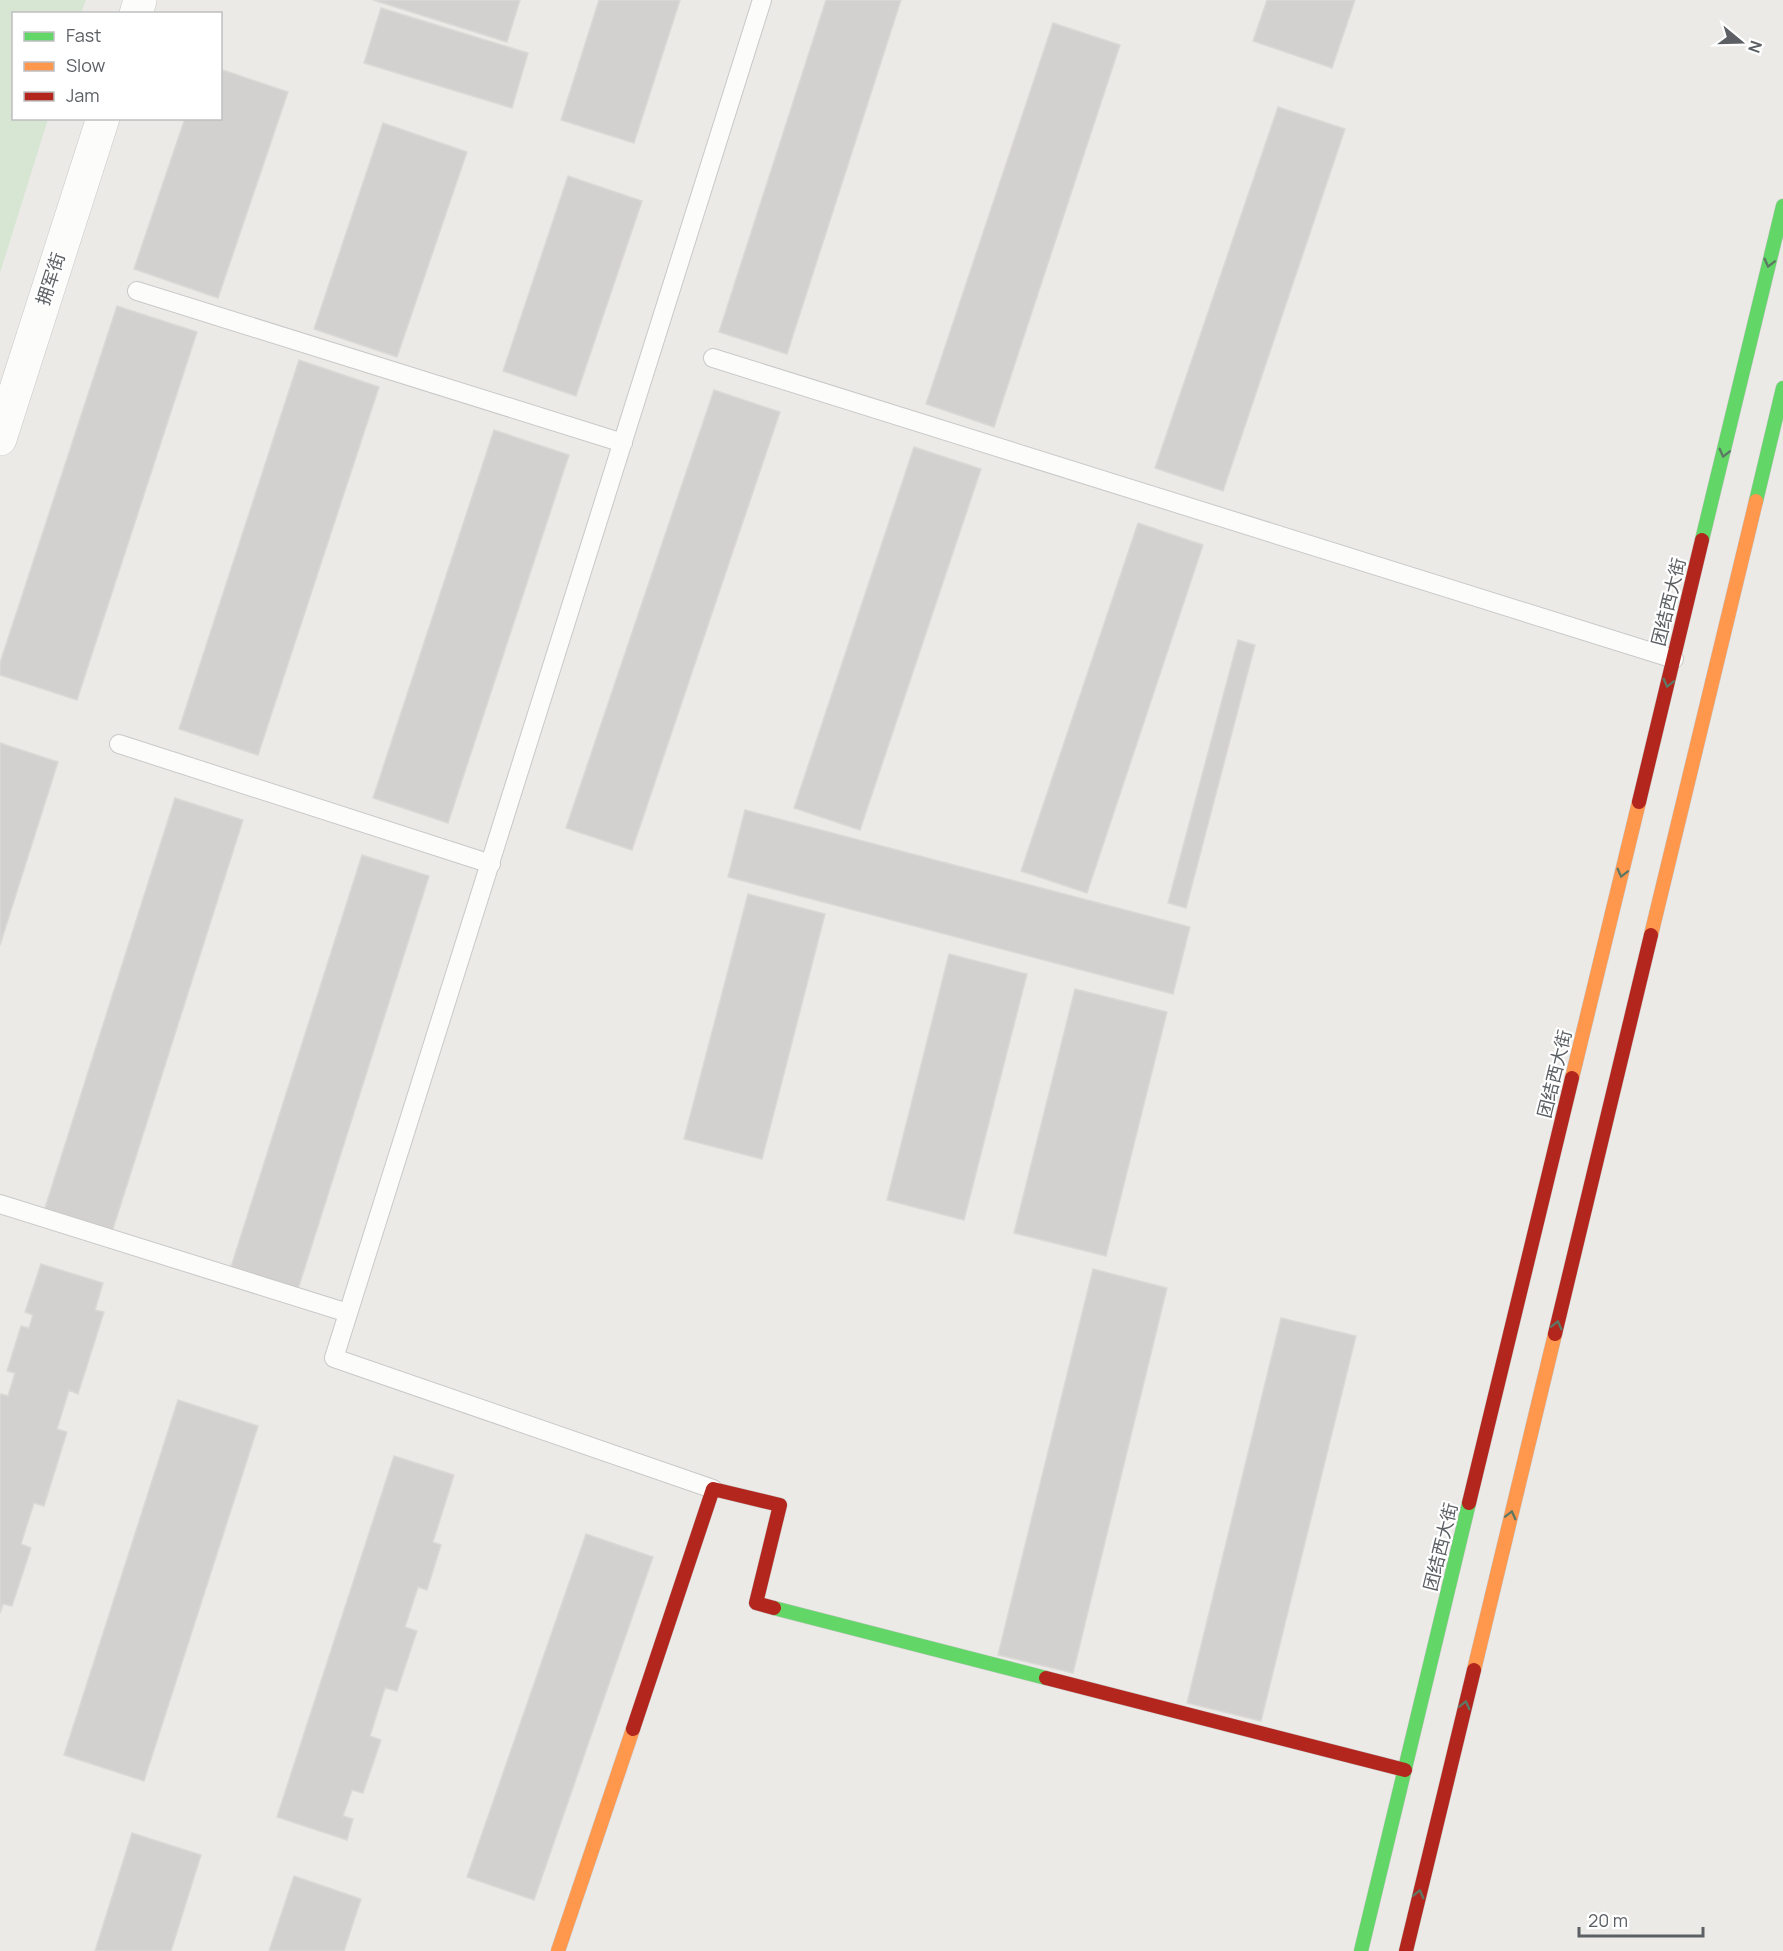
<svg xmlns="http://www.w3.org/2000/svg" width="1783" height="1951" viewBox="0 0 1783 1951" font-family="Manrope,'Noto Sans SC',sans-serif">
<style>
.green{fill:#d6e6d3}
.building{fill:#d3d1d0;stroke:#dbd9d6;stroke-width:1.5}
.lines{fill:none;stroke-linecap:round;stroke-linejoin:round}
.lane-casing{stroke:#c8c9c8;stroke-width:20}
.street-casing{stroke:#c8c9c8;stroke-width:34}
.fast-casing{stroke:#c7c7c7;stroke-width:15}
.slow-casing{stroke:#c7c7c7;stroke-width:15}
.jam-casing{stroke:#c7c7c7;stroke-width:15}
.lane{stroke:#fcfcfb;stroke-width:18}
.street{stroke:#fcfcfb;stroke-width:33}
.fast{stroke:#63d668;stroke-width:14}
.slow{stroke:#ff974d;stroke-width:14}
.jam{stroke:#b3261e;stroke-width:14}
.oneway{stroke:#5d7865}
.labels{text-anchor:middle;stroke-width:4.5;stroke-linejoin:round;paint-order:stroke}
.street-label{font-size:18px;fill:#5c6064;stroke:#fff}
</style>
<rect width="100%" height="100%" fill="#eceae7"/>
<!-- green -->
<path class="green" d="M 0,0 L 86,0 L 81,13 L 14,14 L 14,118 L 48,119 L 0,273 Z"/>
<!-- building -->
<path class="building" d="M 373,0 L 520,0 L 507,42 Z
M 599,0 L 680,0 L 634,143 L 561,120 Z
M 826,0 L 901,0 L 787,354 L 719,332 Z
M 1267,0 L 1355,0 L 1332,68 L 1253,41 Z
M 381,8 L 528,53 L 512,108 L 364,63 Z
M 1053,23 L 1120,45 L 994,427 L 926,404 Z
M 220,69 L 288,92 L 218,298 L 134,269 L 185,118 L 220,118 Z
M 1278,107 L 1345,129 L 1223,491 L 1155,468 Z
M 383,123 L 467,152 L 397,357 L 314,329 Z
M 568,176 L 642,201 L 576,396 L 503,371 Z
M 117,306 L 197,332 L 77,700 L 0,675 L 0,663 Z
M 299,360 L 379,387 L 258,755 L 179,729 Z
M 714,390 L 780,412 L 632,850 L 566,828 Z
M 494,430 L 569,455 L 448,823 L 373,798 Z
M 914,447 L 981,469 L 860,830 L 794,808 Z
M 1138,523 L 1203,545 L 1087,893 L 1021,871 Z
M 1238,640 L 1255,645 L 1186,908 L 1168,903 Z
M 0,743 L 58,762 L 0,945 Z
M 175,798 L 243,820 L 112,1232 L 44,1211 Z
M 745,810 L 1190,927 L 1173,994 L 728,877 Z
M 362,855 L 429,876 L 298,1289 L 231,1267 Z
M 748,894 L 825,914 L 762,1159 L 684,1139 Z
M 949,954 L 1027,974 L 964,1220 L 887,1200 Z
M 1075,989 L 1167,1012 L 1106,1256 L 1014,1233 Z
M 41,1264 L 103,1283 L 95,1310 L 104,1312 L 78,1394 L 69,1390 L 57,1429 L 67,1432 L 44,1506 L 34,1503 L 21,1544 L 31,1548 L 12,1606 L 3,1604 L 0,1613 L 0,1397 L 1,1394 L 8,1396 L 15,1373 L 7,1371 L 21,1326 L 29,1328 L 33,1315 L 25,1312 Z
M 1093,1269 L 1167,1288 L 1073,1673 L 998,1655 Z
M 1281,1318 L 1356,1336 L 1261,1721 L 1187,1703 Z
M 178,1400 L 258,1426 L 144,1781 L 64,1755 Z
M 394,1456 L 454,1475 L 433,1542 L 441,1545 L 427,1590 L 418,1587 L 405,1627 L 417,1631 L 397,1691 L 385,1688 L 370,1736 L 381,1740 L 363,1793 L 352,1790 L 343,1816 L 353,1819 L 347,1840 L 277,1817 Z
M 586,1534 L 653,1557 L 534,1900 L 467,1877 Z
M 132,1833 L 201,1855 L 171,1951 L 95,1951 Z
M 294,1876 L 361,1899 L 344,1951 L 269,1951 Z"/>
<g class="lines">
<!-- lane casing -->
<g class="lane-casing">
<path id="lane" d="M 137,291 L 623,443
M 713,358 L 1674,659
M 119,744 L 491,864
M 0,1204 L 348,1313
M 713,1489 L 334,1358 L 762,0"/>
</g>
<!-- street casing -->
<g class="street-casing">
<path id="street" d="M 136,14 L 140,0
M 0,439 L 103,118"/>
</g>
<!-- fast casing -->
<g class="fast-casing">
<path id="fast" d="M 1756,501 L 1783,388
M 1702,540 L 1783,206
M 774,1608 L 1046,1678
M 1361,1951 L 1469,1503"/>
</g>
<!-- slow casing -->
<g class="slow-casing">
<path id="slow" d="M 1651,935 L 1756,501
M 1572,1078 L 1639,802
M 1474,1670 L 1555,1334
M 558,1951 L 633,1729"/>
</g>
<!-- jam casing -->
<g class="jam-casing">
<path id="jam" d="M 1639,802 L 1702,540
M 1555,1334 L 1651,935
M 1469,1503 L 1572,1078
M 1046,1678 L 1405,1770
M 633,1729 L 713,1489 L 780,1505 L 756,1603 L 774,1608
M 1406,1951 L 1474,1670"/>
</g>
<!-- lane -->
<use href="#lane" class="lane"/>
<!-- street -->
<use href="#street" class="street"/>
<!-- fast -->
<use href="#fast" class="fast"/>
<!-- slow -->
<use href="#slow" class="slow"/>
<!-- jam -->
<use href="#jam" class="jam"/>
</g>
<!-- one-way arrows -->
<defs><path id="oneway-chevron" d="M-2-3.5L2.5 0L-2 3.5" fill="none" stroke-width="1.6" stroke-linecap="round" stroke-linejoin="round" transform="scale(1.5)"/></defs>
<g class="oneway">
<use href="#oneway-chevron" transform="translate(1769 263) rotate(104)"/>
<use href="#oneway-chevron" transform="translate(1724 453) rotate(104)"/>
<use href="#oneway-chevron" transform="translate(1668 683) rotate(104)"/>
<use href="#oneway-chevron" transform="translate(1622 873) rotate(104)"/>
<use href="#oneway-chevron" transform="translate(1557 1325) rotate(-76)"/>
<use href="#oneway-chevron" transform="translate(1511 1515) rotate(-76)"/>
<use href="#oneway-chevron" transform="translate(1465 1705) rotate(-76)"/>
<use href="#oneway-chevron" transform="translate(1419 1894) rotate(-76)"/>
</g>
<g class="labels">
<!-- street labels -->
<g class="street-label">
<text transform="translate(51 279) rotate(-72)" y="6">拥军街</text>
<text transform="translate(1669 602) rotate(-76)" y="6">团结西大街</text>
<text transform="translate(1555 1074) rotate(-76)" y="6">团结西大街</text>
<text transform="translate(1441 1547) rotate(-76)" y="6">团结西大街</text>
</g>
</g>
<!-- legend -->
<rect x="12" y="12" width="210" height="108" fill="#ffffff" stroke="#bebfc1" stroke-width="1.5"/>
<rect x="24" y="32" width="30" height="9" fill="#63d668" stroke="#bebfc1" stroke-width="1.5"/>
<text x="66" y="42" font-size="18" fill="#5c6064">Fast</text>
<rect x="24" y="62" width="30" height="9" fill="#ff974d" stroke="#bebfc1" stroke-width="1.5"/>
<text x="66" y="72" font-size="18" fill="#5c6064">Slow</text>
<rect x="24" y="92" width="30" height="9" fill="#b3261e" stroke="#bebfc1" stroke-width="1.5"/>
<text x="66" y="102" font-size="18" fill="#5c6064">Jam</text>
<!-- north arrow -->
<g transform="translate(1741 42) rotate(109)" stroke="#ffffff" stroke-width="4.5" paint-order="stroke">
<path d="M0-4.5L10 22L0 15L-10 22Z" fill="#5c6064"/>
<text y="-9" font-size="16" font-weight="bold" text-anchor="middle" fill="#5c6064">N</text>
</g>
<!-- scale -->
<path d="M1579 1927v9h124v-9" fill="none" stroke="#5c6064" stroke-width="3"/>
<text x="1588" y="1927" font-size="18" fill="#5c6064" stroke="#ffffff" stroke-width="4.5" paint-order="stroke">20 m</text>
</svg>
